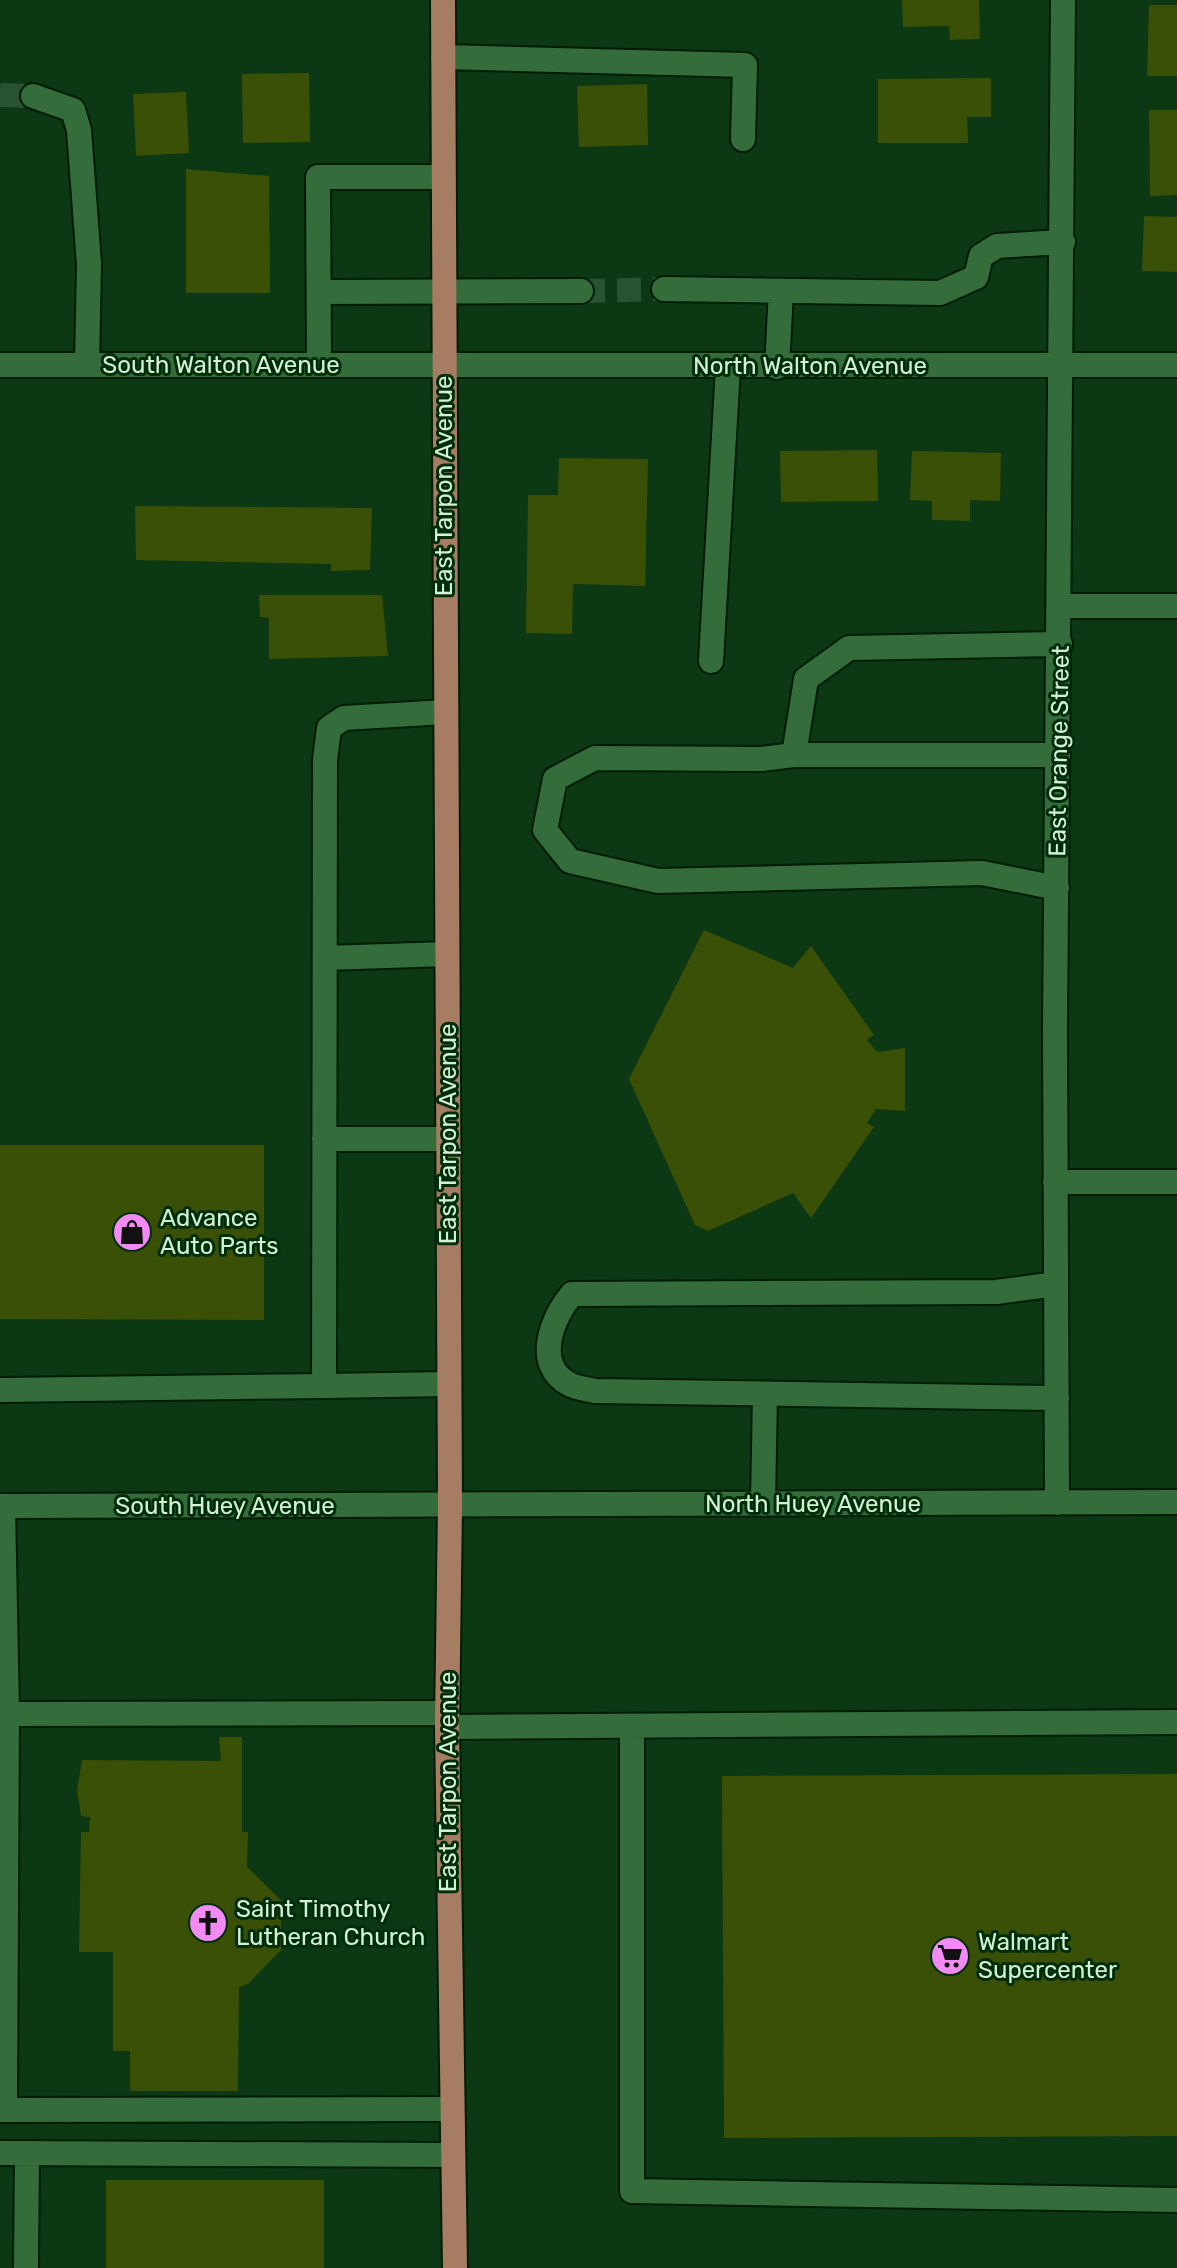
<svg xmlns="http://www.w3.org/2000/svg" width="1177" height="2268" viewBox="0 0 1177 2268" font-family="Rubik,sans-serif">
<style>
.building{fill:#3a5007}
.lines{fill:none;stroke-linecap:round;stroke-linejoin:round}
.minor-tunnel{stroke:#2a5431;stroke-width:24;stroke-dasharray:24 12;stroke-linecap:butt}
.minor-casing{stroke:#011d05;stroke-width:28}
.major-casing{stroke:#011d05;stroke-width:28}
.minor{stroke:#346c3b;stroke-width:24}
.major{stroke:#a67d63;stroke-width:24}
.labels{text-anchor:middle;stroke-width:6;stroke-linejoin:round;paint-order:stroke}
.street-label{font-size:24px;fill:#d3f0d4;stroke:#012e0a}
.poi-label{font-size:24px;fill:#d3f0d4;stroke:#012e0a;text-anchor:start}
</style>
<rect width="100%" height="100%" fill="#0c3814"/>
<!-- building -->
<path class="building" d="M 902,0 L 979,0 L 980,39 L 950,40 L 949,26 L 903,27 Z
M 1149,5 L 1177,5 L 1177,76 L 1147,76 Z
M 309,73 L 310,142 L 243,143 L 242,74 Z
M 991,78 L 991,117 L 967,117 L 968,143 L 878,143 L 878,79 Z
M 647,84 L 648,145 L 579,147 L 577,86 Z
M 186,92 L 189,153 L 136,156 L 133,94 Z
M 1149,110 L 1177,110 L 1177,195 L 1150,196 Z
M 186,169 L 269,176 L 270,293 L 186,293 Z
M 1144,216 L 1177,217 L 1177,272 L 1142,271 Z
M 877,450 L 878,501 L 781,502 L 780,451 Z
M 912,451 L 1001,453 L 1000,501 L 970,500 L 970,521 L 932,520 L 932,501 L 910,500 Z
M 559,458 L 648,459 L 645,586 L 573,584 L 572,634 L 526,633 L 528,495 L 558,495 Z
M 135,506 L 372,508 L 370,570 L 331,571 L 331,564 L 136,560 Z
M 259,595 L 382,595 L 388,656 L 269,659 L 269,618 L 260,617 Z
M 704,930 L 793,968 L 811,946 L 874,1035 L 867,1040 L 877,1052 L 905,1048 L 905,1111 L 876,1109 L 867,1123 L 874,1127 L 811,1218 L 793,1193 L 708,1231 L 695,1225 L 629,1079 Z
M 0,1145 L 264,1145 L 264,1320 L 0,1319 Z
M 219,1737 L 242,1737 L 242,1832 L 248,1832 L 247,1867 L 281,1900 L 281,1950 L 248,1984 L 239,1987 L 238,2091 L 130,2091 L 130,2051 L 113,2051 L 113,1952 L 79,1952 L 81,1832 L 89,1832 L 90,1817 L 81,1816 L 77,1790 L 82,1760 L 221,1761 Z
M 1177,1774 L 1177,2136 L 724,2138 L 722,1776 Z
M 106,2180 L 324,2180 L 324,2268 L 106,2268 Z"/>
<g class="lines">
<!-- minor-tunnel -->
<path class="minor-tunnel" d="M 0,95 L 33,96
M 581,291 L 664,289"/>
<!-- minor casing -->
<g class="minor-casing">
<path id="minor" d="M 443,57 L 745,65 L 743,139
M 33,96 L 73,110 L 79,130 L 89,264 L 87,365
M 664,289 L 940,293 L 976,277 L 981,256 L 997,246 L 1063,242
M 320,292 L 581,291
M 0,365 L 1177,365
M 319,365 L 318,177 L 442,177
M 777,367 L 781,291
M 1060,606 L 1177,606
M 711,661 L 728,367
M 794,755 L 1058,755
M 1057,888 L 982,873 L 658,881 L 570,861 L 545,830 L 555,779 L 595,758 L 761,759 L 794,755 L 806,679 L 849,648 L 1060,644
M 325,958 L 447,954
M 324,1139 L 448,1139
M 1055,1182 L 1177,1182
M 1056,1284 L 996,1292 L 572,1294 C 552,1317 533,1365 569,1384 C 576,1388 587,1389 595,1391 L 1057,1398
M 324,1386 L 449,1384
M 0,1390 L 324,1386 L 325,760 L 329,728 L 344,718 L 445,712
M 1057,1503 L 1055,1031 L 1063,0
M 763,1504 L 765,1394
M 0,1506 L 1177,1502
M 3,1506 L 7,1714 L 447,1713
M 632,1726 L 632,2191 L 1177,2200
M 447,1727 L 1177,1722
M 0,2110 L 451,2109
M 5,2110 L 7,1714
M 0,2153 L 452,2155
M 26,2268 L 27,2153"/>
</g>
<!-- major casing -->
<g class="major-casing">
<path id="major" d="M 443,0 L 450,1505 L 447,1727 L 455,2268"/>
</g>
<!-- minor -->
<use href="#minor" class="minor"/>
<!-- major -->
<use href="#major" class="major"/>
</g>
<!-- icons -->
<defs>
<g id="shop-disc" transform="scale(2)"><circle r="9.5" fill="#f28af3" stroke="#012e0a"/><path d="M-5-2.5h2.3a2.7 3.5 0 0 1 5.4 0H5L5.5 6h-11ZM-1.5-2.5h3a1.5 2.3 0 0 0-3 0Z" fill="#111"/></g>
<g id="church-disc" transform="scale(2)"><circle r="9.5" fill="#f28af3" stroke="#012e0a"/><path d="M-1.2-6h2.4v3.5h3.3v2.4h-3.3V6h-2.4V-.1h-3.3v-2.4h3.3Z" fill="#111"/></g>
<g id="supermarket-disc" transform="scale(2)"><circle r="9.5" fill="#f28af3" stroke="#012e0a"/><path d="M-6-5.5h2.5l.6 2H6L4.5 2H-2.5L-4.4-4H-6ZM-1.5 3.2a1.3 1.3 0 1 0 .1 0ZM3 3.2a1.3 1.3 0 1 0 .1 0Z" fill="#111"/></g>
</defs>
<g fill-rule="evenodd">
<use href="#shop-disc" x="132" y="1232"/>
<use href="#church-disc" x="208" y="1923"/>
<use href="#supermarket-disc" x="950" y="1956"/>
</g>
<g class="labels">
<!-- street labels -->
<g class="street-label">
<text x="221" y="373">South Walton Avenue</text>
<text x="810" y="374">North Walton Avenue</text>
<text transform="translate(444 486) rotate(-90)" y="8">East Tarpon Avenue</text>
<text transform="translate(1059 751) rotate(-89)" y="8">East Orange Street</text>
<text transform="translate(448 1134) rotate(-90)" y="8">East Tarpon Avenue</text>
<text x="813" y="1512">North Huey Avenue</text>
<text x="225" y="1514">South Huey Avenue</text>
<text transform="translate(448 1782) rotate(-90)" y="8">East Tarpon Avenue</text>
</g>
<!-- poi labels -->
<g class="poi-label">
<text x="160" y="1226">Advance<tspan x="160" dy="28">Auto Parts</tspan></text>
<text x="236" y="1917">Saint Timothy<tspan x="236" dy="28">Lutheran Church</tspan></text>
<text x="978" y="1950">Walmart<tspan x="978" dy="28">Supercenter</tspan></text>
</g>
</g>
</svg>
